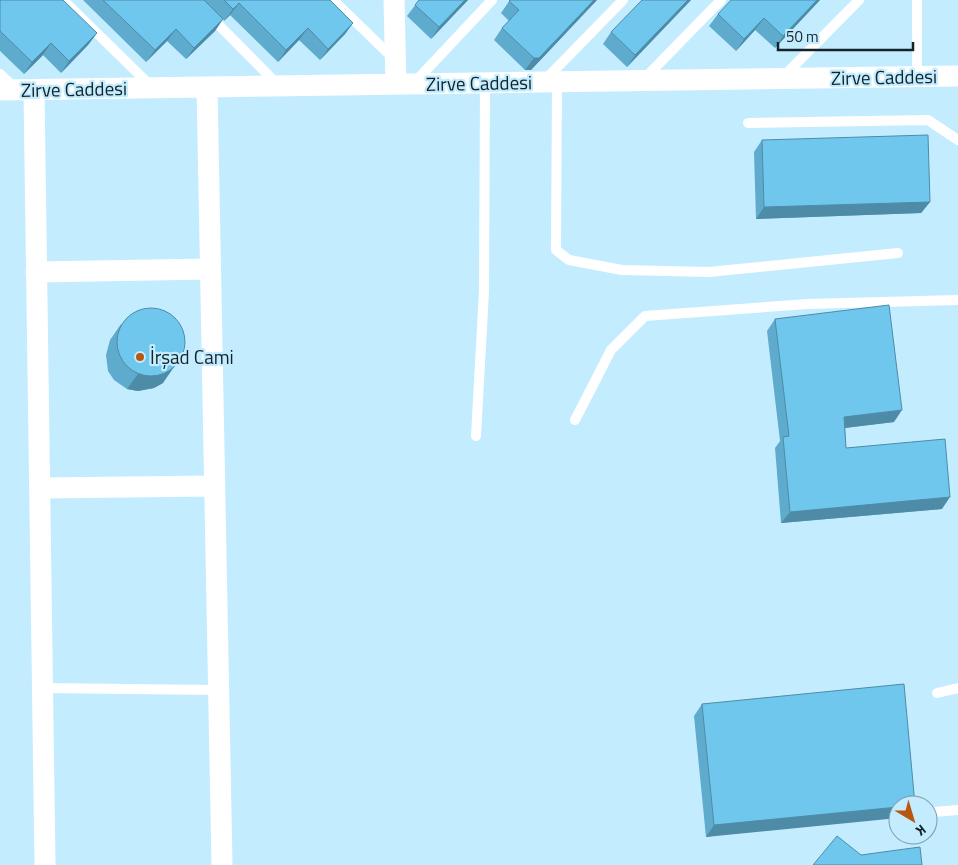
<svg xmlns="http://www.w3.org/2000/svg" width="958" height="865" viewBox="0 0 958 865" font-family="'Titillium Web',sans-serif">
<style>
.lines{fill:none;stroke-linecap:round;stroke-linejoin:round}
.service{stroke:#fff;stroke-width:10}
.minor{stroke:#fff;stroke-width:21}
.wall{fill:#5fabcd}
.shaded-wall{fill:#4e8ba7}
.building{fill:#6fc7ee;stroke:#4e8ba7}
.poi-dot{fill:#b75712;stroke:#c4ecff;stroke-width:2}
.labels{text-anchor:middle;stroke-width:4.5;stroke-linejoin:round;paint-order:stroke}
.street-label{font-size:19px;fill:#14232a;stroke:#c4ecff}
.poi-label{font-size:19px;fill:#14232a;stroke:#c4ecff;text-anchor:start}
</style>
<rect width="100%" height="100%" fill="#c4ecff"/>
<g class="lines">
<!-- service -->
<path class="service" d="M 63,0 L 152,87
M 194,0 L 278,85
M 333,0 L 395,60
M 917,0 L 917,76
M 0,74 L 14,87
M 645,78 L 721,0
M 782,78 L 859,0
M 545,80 L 623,0
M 557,82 L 556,250 L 569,260 L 622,270 L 709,272 L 898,253
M 414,83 L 492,0
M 748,123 L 928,120 L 958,140
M 575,420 L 611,350 L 645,316 L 807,304 L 958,300
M 476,436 L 484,291 L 485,83
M 42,688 L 218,690
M 937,693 L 958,688
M 934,812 L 958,810"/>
<!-- minor -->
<path class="minor" d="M 394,0 L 396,84
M 207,87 L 222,865
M 0,90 L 958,76
M 34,90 L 45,865
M 36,272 L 210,269
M 40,488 L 214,486"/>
</g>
<!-- wall -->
<path class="wall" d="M 0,0 L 97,33 L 88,45 L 61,73 L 43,55 L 24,74 L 0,51 Z
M 83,0 L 330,0 L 353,23 L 345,34 L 320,60 L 299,40 L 278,62 L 230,15 L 224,21 L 223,19 L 215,31 L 186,59 L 167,41 L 146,62 Z
M 419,0 L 468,0 L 431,39 L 407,16 Z
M 510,0 L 597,0 L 531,70 L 525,70 L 494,40 L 502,28 L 509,21 L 501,13 Z
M 691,0 L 627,67 L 603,44 L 611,32 Z
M 820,0 L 775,48 L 755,30 L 736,51 L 709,26 L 718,14 Z
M 762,140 L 930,202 L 921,213 L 756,219 L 754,152 Z
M 775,319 L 894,422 L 845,428 L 846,448 L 942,509 L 781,523 L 775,448 L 780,441 L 767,331 Z
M 121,324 L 163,383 L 154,388 L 138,391 L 127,389 L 114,380 L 108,371 L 106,355 L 110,340 Z
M 702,704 L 915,805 L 706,837 L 694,716 Z"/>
<!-- shaded-wall -->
<path class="shaded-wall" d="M 465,0 L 468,0 L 431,39 L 439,27 Z
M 594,0 L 597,0 L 531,70 L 525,70 L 534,58 Z
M 688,0 L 691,0 L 627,67 L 635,55 Z
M 817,0 L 820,0 L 775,48 L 783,36 Z
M 239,3 L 230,15 L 224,21 L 233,9 Z
M 764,18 L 755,30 L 736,51 L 744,39 Z
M 223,19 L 215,31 L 186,59 L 194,48 Z
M 353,23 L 345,34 L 320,60 L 328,49 Z
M 308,28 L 299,40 L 278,62 L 286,50 Z
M 176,29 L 167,41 L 146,62 L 155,50 Z
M 97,33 L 88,45 L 61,73 L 69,61 Z
M 51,43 L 43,55 L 24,74 L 32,62 Z
M 930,202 L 921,213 L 756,219 L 764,207 Z
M 174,367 L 163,383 L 154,388 L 138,391 L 127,389 L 138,374 Z
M 902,410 L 894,422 L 836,429 L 844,417 Z
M 950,497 L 942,509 L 781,523 L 790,512 Z
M 898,807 L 898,818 L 706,837 L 714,825 Z"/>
<!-- building -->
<path class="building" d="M 0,0 L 63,0 L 97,33 L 69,61 L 51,43 L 32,62 L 0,31 Z
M 103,0 L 204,0 L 223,19 L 194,48 L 176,29 L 155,50 Z
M 224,0 L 330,0 L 353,23 L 328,49 L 308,28 L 286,50 L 239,3 L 233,9 Z
M 419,0 L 465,0 L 439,27 L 415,5 Z
M 510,0 L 594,0 L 539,58 L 534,58 L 502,28 L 519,10 L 509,1 Z
M 642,0 L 688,0 L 635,55 L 611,32 Z
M 731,0 L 817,0 L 783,36 L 764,18 L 744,39 L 718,14 Z
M 928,135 L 930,202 L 764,207 L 762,140 Z
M 889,305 L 902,410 L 844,417 L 846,448 L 945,439 L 950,497 L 790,512 L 783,437 L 789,436 L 775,319 Z
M117 342a34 34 0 1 1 68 0a34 34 0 1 1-68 0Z
M 904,684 L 915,805 L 898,805 L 898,807 L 714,825 L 702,704 Z
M 837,836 L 861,855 L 920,847 L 922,865 L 813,865 Z"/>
<!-- markers -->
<circle class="poi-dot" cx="140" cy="357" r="5"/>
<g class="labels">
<!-- street labels -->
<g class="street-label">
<text transform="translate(884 77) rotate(-1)" y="7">Zirve Caddesi</text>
<text transform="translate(479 83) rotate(-1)" y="7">Zirve Caddesi</text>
<text transform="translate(74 89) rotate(-1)" y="7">Zirve Caddesi</text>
</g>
<!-- poi labels -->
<g class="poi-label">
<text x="150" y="364">İrşad Cami</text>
</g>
</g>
<!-- north arrow -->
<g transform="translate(913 820) rotate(142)"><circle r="24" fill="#c4ecff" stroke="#7e9caa"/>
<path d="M0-4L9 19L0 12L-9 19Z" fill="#b75712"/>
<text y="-8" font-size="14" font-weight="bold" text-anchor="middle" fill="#14232a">K</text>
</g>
<!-- scale -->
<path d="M778 42v8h135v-8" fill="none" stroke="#14232a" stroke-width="2.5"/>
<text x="786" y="42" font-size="15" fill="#14232a" stroke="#c4ecff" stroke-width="4" paint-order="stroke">50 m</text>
</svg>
